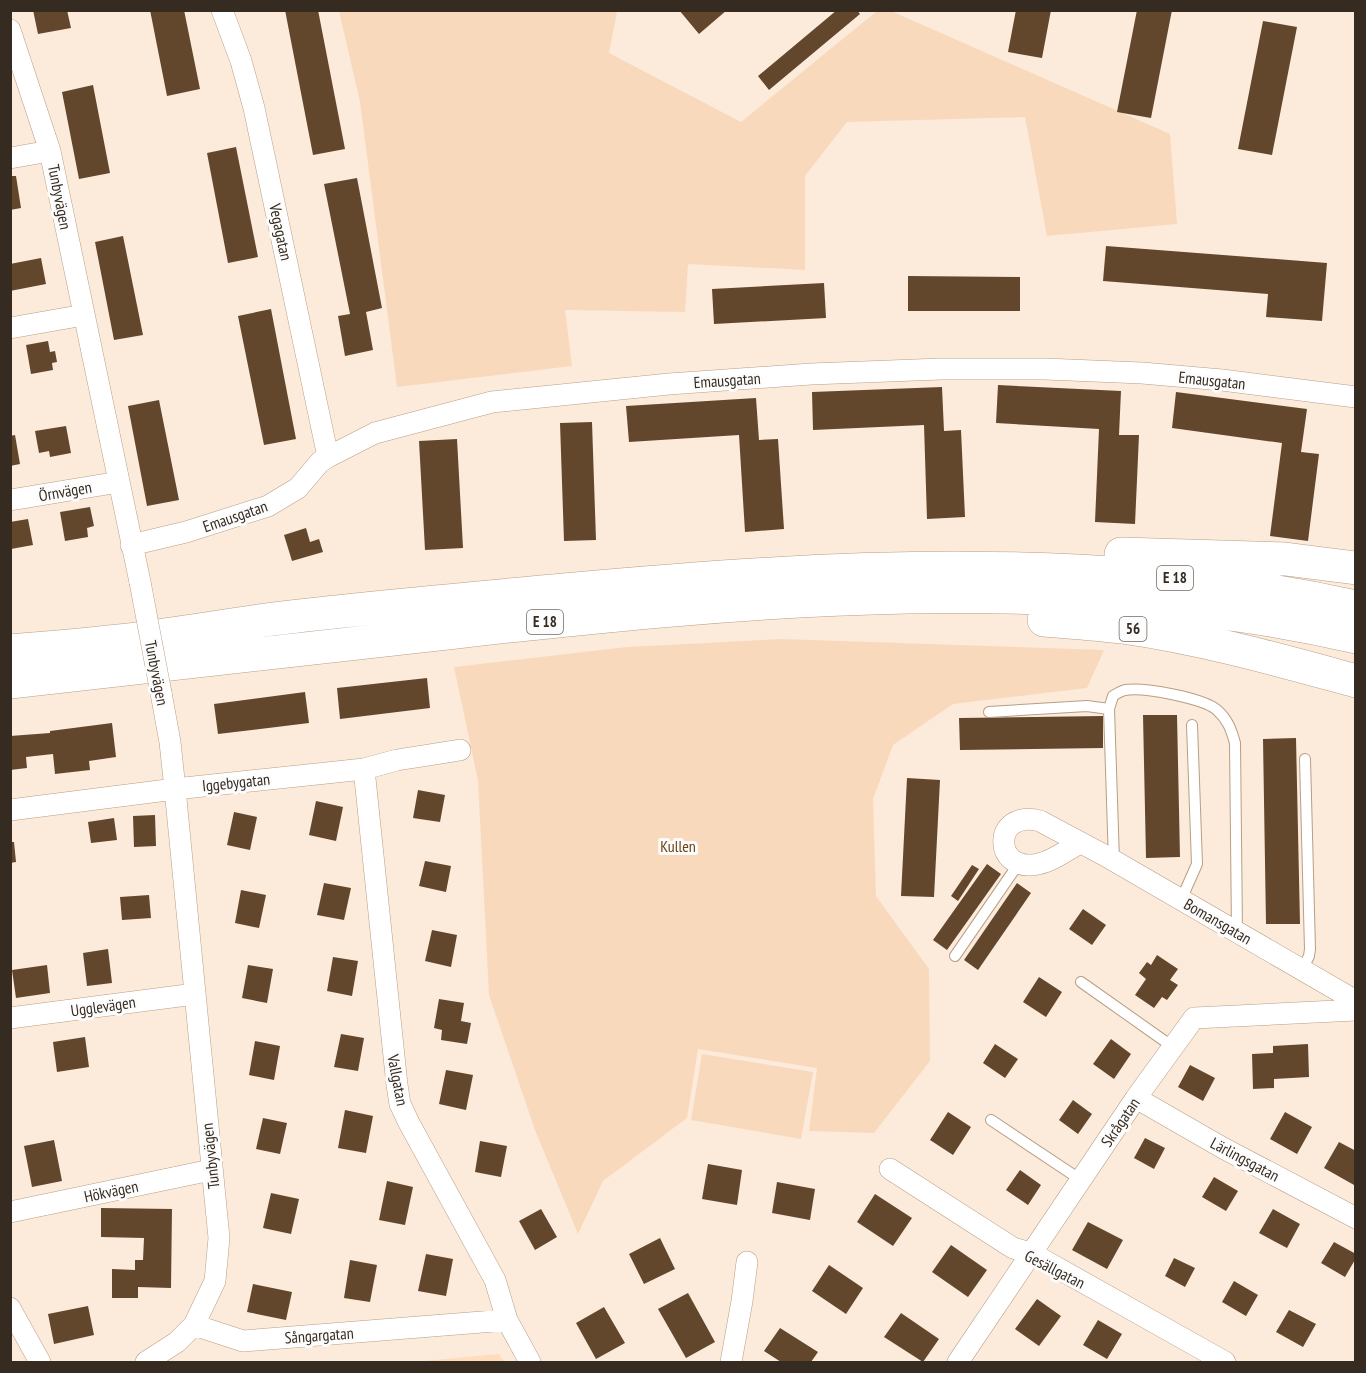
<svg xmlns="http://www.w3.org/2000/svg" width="1366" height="1373" viewBox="0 0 1366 1373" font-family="'PT Sans Narrow',sans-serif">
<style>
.built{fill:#ffdcbc}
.green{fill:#f9d9bc}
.building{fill:#62472d}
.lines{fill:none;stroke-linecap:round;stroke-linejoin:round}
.service-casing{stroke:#b99e85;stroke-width:12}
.minor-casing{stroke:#b99e85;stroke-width:22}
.motorway-casing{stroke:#b99e85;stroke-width:34}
.service{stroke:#fff;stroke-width:10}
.minor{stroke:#fff;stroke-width:21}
.motorway{stroke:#fff;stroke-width:33}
.minor-bridge-casing{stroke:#b99e85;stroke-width:22;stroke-linecap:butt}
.minor-bridge{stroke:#fff;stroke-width:21}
.labels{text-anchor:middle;stroke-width:6;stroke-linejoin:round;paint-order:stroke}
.shield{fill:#fcfcfc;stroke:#716a63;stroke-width:1.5}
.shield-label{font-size:15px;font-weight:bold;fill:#352b21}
.street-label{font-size:16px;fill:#352b21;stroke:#fcfcfc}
.park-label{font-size:16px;fill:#6d4212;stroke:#fcfcfc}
</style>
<rect width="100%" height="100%" fill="#fcebdb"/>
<!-- built -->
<path class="built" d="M 499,1354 L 504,1362 L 413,1362 Z"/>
<!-- green -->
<path class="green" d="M 339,11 L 615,11 L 617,12 L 609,53 L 741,122 L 877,11 L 891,11 L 1170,134 L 1177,224 L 1047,236 L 1025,117 L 847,122 L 805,176 L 805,270 L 688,264 L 685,312 L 565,310 L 572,366 L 397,387 L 360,102 Z
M 781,639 L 1104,650 L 1087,688 L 953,704 L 893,745 L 873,799 L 876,896 L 929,969 L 930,1061 L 874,1133 L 809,1131 L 817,1068 L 698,1049 L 687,1118 L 603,1181 L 578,1234 L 535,1130 L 489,995 L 478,781 L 454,667 L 627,647 Z
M 702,1054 L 813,1072 L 801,1139 L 691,1120 Z"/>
<!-- building -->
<path class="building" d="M 33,10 L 67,10 L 71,28 L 38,34 Z
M 150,10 L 184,10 L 200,89 L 167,96 Z
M 285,10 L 318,10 L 345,149 L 313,155 Z
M 679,10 L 727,10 L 699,34 Z
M 837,10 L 857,10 L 860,14 L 769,90 L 758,76 Z
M 1016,10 L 1051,10 L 1042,58 L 1008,52 Z
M 1137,10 L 1172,10 L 1151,118 L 1117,112 Z
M 1263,21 L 1297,27 L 1272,155 L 1238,149 Z
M 93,85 L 110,173 L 79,179 L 62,92 Z
M 236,147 L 258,257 L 228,263 L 207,153 Z
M 10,176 L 16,176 L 21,208 L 10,210 Z
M 357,178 L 382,308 L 366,312 L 373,350 L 345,356 L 338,316 L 350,314 L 324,184 Z
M 123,236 L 143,335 L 114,340 L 95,242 Z
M 1106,246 L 1327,263 L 1322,321 L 1266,317 L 1268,294 L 1103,281 Z
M 41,258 L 46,284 L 10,291 L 10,264 Z
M 908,276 L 1020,277 L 1020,311 L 908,311 Z
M 824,283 L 826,318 L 714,324 L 712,289 Z
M 271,309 L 296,439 L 264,445 L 238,316 Z
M 48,341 L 50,352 L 55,351 L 57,362 L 52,363 L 53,370 L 31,374 L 26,345 Z
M 998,385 L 1121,391 L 1119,435 L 1139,435 L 1135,524 L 1095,522 L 1099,429 L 996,423 Z
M 942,387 L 944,431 L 961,430 L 965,517 L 927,519 L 924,425 L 813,430 L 812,392 Z
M 1176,392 L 1307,409 L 1301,452 L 1319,454 L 1308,541 L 1270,536 L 1282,443 L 1172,428 Z
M 756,398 L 759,440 L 778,439 L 784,529 L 745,532 L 739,435 L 629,442 L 626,406 Z
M 159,400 L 179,500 L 147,506 L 128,406 Z
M 592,422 L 596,540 L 564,541 L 560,423 Z
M 66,426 L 71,453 L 50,457 L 49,451 L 39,453 L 35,431 Z
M 15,435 L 20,464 L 10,466 L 10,436 Z
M 457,439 L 463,548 L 425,550 L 419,441 Z
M 90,507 L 94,526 L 87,528 L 88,537 L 65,541 L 60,512 Z
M 28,519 L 33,545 L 11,549 L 10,522 Z
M 306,528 L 310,542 L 319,539 L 323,552 L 292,561 L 284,535 Z
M 427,678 L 430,708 L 340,719 L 337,688 Z
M 305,692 L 309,723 L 218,734 L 214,704 Z
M 1143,715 L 1177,715 L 1180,857 L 1146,858 Z
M 1103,716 L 1103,748 L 960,750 L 959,718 Z
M 112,723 L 116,757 L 89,761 L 90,770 L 55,774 L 53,754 L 26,757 L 27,768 L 10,770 L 10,736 L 50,733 L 50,731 Z
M 1296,738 L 1300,924 L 1266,924 L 1263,739 Z
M 907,778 L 940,780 L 934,897 L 901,896 Z
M 418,790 L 445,795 L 440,822 L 413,818 Z
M 316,801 L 343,807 L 336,841 L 309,835 Z
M 234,812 L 257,817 L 250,850 L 227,845 Z
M 155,815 L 156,846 L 134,847 L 133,816 Z
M 114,818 L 117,840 L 91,843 L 88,822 Z
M 10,842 L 14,842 L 16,862 L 10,863 Z
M 425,861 L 451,866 L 446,892 L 419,886 Z
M 987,864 L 1001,874 L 947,950 L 933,940 Z
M 972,865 L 979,869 L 958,901 L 951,896 Z
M 324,883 L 351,888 L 344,920 L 317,915 Z
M 1017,883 L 1031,893 L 978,970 L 964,960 Z
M 241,890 L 266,895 L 259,928 L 235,923 Z
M 149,895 L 151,918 L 122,920 L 120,897 Z
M 1083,909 L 1106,925 L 1092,945 L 1069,929 Z
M 432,930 L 457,935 L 451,967 L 425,961 Z
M 108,949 L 112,983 L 87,986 L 83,953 Z
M 1157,955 L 1178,969 L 1170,980 L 1178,985 L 1167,1000 L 1162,997 L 1154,1008 L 1135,995 L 1146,979 L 1139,973 L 1147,962 L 1151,965 Z
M 333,957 L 358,961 L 352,996 L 327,991 Z
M 47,965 L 50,993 L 16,998 L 12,970 Z
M 248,965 L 273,969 L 267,1003 L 242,998 Z
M 1039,977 L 1062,992 L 1046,1017 L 1023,1002 Z
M 439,999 L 464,1003 L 461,1021 L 471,1023 L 467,1044 L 441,1040 L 442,1030 L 434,1028 Z
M 341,1034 L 364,1038 L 358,1071 L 334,1067 Z
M 85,1037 L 89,1067 L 57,1072 L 53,1042 Z
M 1111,1039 L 1131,1054 L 1114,1079 L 1093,1064 Z
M 255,1041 L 280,1046 L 274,1080 L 249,1075 Z
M 995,1044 L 1018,1059 L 1005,1078 L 983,1063 Z
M 1308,1044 L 1309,1077 L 1274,1079 L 1274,1088 L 1253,1089 L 1252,1054 L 1273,1053 L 1273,1046 Z
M 1190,1065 L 1215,1078 L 1203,1101 L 1178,1087 Z
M 446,1070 L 473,1075 L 466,1110 L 439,1104 Z
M 1073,1100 L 1092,1114 L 1078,1134 L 1059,1120 Z
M 345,1110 L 373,1116 L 366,1153 L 338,1148 Z
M 948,1112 L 971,1127 L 953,1155 L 930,1140 Z
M 1285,1112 L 1312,1127 L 1297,1154 L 1270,1139 Z
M 263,1118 L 287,1123 L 280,1154 L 256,1149 Z
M 1145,1138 L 1165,1148 L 1154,1169 L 1134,1158 Z
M 54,1140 L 62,1181 L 32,1187 L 24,1146 Z
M 480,1141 L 507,1146 L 501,1177 L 475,1172 Z
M 1339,1142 L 1356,1151 L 1356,1182 L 1354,1185 L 1324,1168 Z
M 708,1164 L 742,1170 L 737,1205 L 702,1199 Z
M 1020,1170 L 1041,1185 L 1028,1205 L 1006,1190 Z
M 1214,1177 L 1238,1191 L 1226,1211 L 1202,1197 Z
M 387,1181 L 413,1187 L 405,1225 L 379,1220 Z
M 777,1182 L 815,1189 L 810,1220 L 772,1213 Z
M 271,1193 L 299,1199 L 291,1234 L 263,1228 Z
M 875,1194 L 912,1218 L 893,1246 L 857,1222 Z
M 101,1208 L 172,1209 L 171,1288 L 138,1287 L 138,1298 L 112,1298 L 112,1269 L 135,1270 L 135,1260 L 143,1260 L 144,1238 L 101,1237 Z
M 541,1209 L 557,1237 L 535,1250 L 519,1221 Z
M 1273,1209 L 1300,1224 L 1287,1248 L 1259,1233 Z
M 1088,1222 L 1123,1240 L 1107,1269 L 1072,1250 Z
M 660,1238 L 675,1269 L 644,1284 L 629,1254 Z
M 1334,1242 L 1356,1254 L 1356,1258 L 1345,1277 L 1321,1263 Z
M 951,1245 L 987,1270 L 968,1297 L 932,1272 Z
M 426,1254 L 453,1259 L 446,1296 L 418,1291 Z
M 1174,1258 L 1195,1268 L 1185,1287 L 1165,1276 Z
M 350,1260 L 377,1265 L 370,1302 L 344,1298 Z
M 829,1265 L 863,1288 L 846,1314 L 812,1291 Z
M 1234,1281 L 1258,1295 L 1246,1316 L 1222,1302 Z
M 253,1284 L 292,1292 L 286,1320 L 247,1312 Z
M 688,1293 L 715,1342 L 686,1358 L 658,1309 Z
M 1037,1299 L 1061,1316 L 1039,1346 L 1015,1329 Z
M 88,1306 L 94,1335 L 54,1344 L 48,1314 Z
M 604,1307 L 625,1343 L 596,1359 L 576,1323 Z
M 1289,1310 L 1316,1324 L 1303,1347 L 1276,1332 Z
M 901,1313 L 939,1339 L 923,1362 L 884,1337 Z
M 1098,1320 L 1122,1334 L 1107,1359 L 1083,1345 Z
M 780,1328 L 818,1352 L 811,1362 L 781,1362 L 764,1351 Z"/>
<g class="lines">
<!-- service casing -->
<g class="service-casing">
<path id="service" d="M 989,712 L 1087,706 L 1109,709
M 1114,861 L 1109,709 L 1113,696 C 1116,694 1121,691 1125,690 C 1144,687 1203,698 1217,710 C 1228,720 1231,729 1235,743 L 1237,932
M 1181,900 L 1197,864 L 1192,725
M 955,956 L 1019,863
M 1302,970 L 1309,956 L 1310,949 L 1305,759
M 1081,982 L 1173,1047
M 991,1120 L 1081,1180"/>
</g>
<!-- minor casing -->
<g class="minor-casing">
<path id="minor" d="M 222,10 L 241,61 L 254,108 L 328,457
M 10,30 L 50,151 L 140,582
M 10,158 L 50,151
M 10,328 L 84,315
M 10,500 L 119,482
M 131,545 L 186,532 L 268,506 L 298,488 L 320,462 L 328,457 L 375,433 L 492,402 L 669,384 L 811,374 L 941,369 L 1045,369 L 1142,373 L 1222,380 L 1356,397
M 364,769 L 397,1085 L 400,1104 L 409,1123 L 495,1280 L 507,1320 L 530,1362
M 10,810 L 175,789 L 364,769 L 397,760 L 460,750
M 1080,843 C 1067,850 1053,861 1038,864 C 992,874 992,808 1040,821 L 1104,855 L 1356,1001
M 10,1018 L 195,994
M 1136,1098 L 1223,1148 L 1356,1218
M 890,1169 L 1013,1248 L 1031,1253 L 1225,1362
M 10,1212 L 211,1170
M 10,1308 L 40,1362
M 194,1325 L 243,1341 L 507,1320
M 146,1362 L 177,1342 L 194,1325 L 215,1281 L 219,1238 L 175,789 L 170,742 L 161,693
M 731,1362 L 742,1301 L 747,1262
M 958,1362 L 1136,1098 L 1194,1018 L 1356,1010"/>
</g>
<!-- motorway casing -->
<g class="motorway-casing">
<path id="motorway" d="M 1121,554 L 1285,559 L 1356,568
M 1044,620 C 1070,622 1096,624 1122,627 C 1201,638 1279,660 1356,681
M 10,651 C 47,648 83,645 119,641 C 171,635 222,626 273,619 C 370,607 467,599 564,590 C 827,566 1096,550 1356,607
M 10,682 C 159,665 308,650 456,632 C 748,599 1068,570 1356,637"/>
</g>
<!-- service -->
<use href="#service" class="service"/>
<!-- minor -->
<use href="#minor" class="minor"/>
<!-- motorway -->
<use href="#motorway" class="motorway"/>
<!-- minor-bridge casing -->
<g class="minor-bridge-casing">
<path id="minor-bridge" d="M 140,582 L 161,693"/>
</g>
<!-- minor-bridge -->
<use href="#minor-bridge" class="minor-bridge"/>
</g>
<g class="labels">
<!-- shield labels -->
<g class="shield">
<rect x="1157" y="566" width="36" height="24" rx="4.5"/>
<rect x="527" y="610" width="36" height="24" rx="4.5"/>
<rect x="1119.5" y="617" width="27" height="24" rx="4.5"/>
</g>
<g class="shield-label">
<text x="1175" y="583">E 18</text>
<text x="545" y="627">E 18</text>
<text x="1133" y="634">56</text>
</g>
<!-- street labels -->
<g class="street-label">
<text transform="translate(60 197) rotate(79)" y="6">Tunbyvägen</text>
<text transform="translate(281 232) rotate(78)" y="6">Vegagatan</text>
<text transform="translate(727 380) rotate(-4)" y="6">Emausgatan</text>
<text transform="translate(1212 380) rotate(6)" y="6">Emausgatan</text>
<text transform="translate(65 491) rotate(-10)" y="6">Örnvägen</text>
<text transform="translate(235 516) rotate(-19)" y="6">Emausgatan</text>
<text transform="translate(157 673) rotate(79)" y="6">Tunbyvägen</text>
<text transform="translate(236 782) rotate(-6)" y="6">Iggebygatan</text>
<text transform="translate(1218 921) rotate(30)" y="6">Bomansgatan</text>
<text transform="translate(103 1006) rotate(-8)" y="6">Ugglevägen</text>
<text transform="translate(398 1080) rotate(79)" y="6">Vallgatan</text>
<text transform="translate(1120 1122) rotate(-56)" y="6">Skrågatan</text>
<text transform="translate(210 1156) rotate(-96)" y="6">Tunbyvägen</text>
<text transform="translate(1245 1159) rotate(28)" y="6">Lärlingsgatan</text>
<text transform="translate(111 1191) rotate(-12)" y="6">Hökvägen</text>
<text transform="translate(1055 1269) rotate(27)" y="6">Gesällgatan</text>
<text transform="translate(319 1335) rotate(-4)" y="6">Sångargatan</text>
</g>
<!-- park labels -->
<g class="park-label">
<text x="678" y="852">Kullen</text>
</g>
</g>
<!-- border -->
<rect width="1366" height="1373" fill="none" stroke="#352b21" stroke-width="24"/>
</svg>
